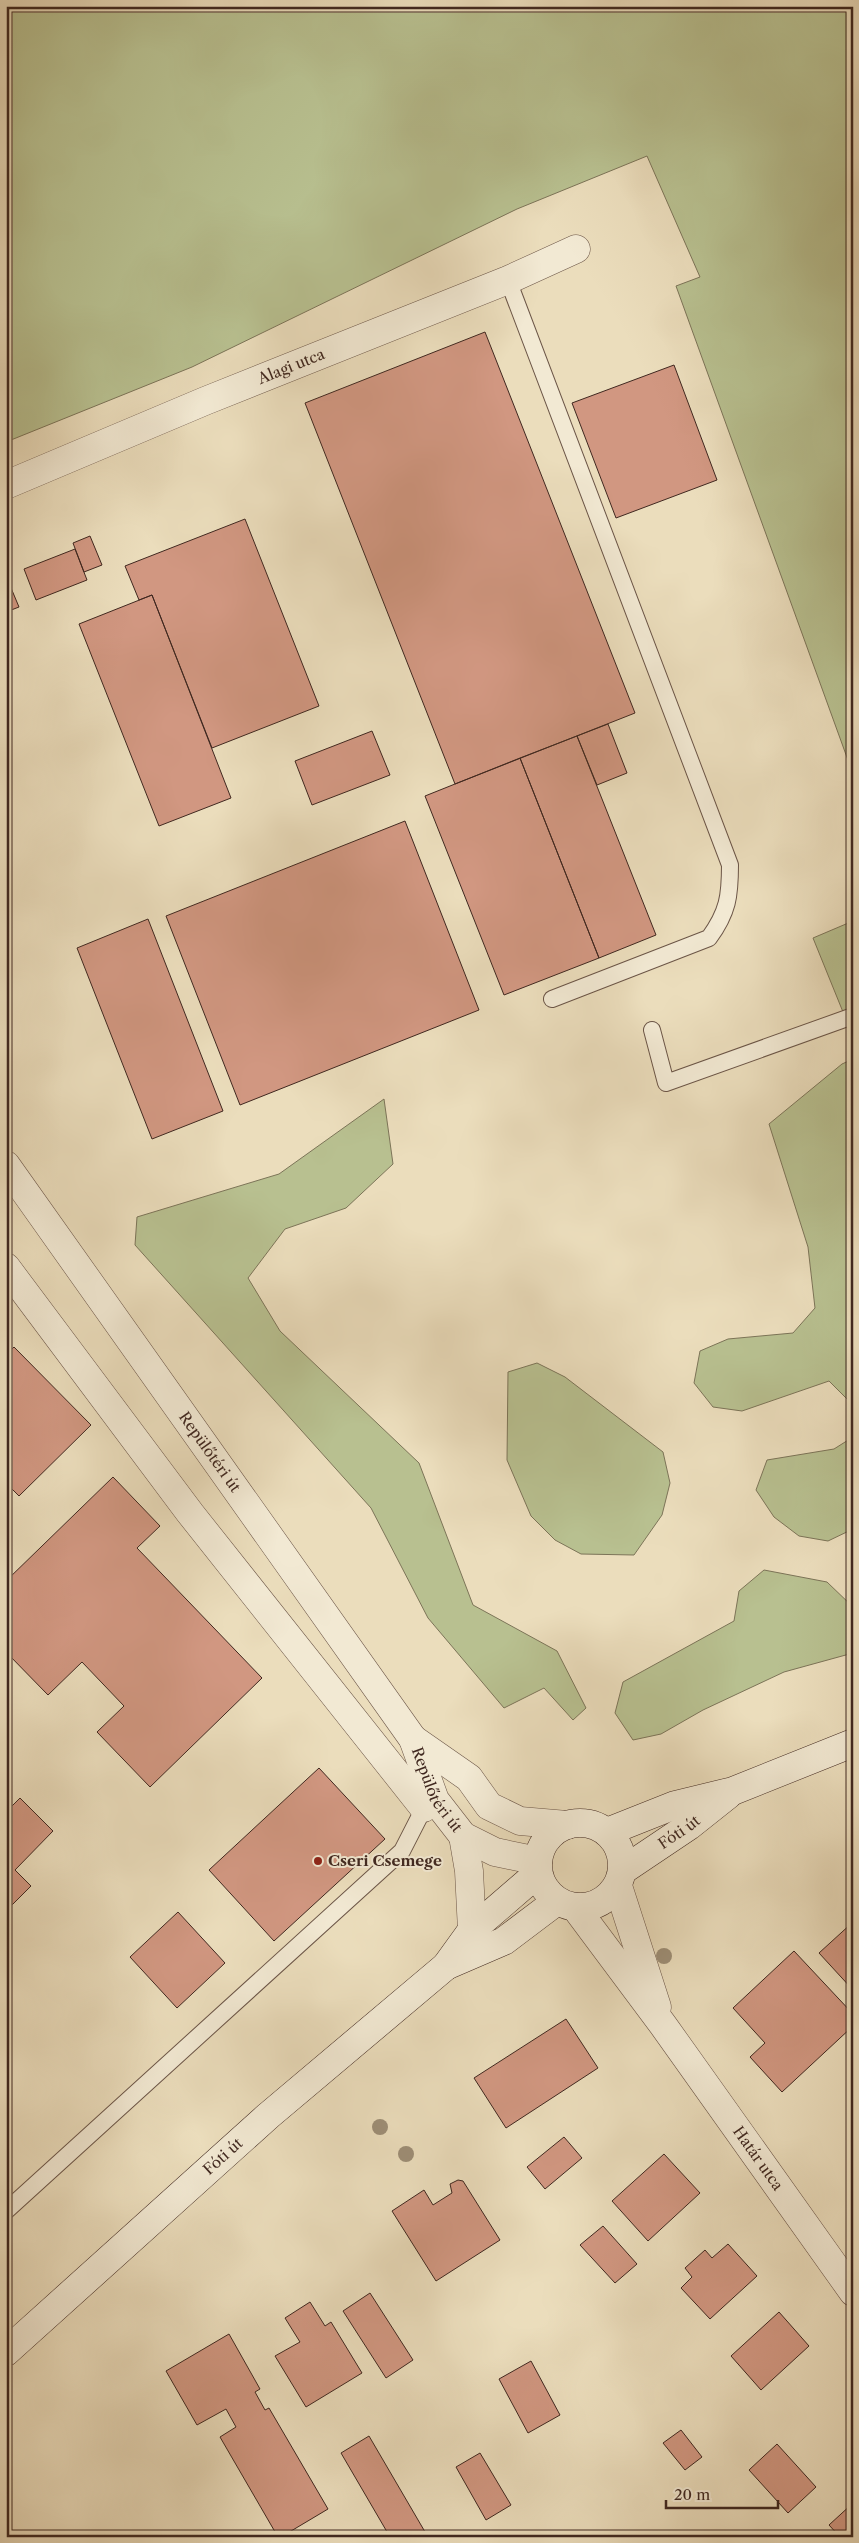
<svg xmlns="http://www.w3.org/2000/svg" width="859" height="2543" viewBox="0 0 859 2543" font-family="'Libre Caslon Text',serif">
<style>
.green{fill:#b8c090;stroke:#7c7458}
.building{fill:#d19781;stroke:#402820}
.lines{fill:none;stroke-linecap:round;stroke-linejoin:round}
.lane-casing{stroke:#6b5547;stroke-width:18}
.street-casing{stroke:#6b5547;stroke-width:29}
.secondary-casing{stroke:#402820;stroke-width:29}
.lane{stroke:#f2e9d3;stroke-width:16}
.street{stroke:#f2e9d3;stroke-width:28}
.secondary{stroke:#f2e9d3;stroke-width:28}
.tree{fill:#9d8e76}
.poi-dot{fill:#8f2418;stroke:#f2e9d3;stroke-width:2}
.labels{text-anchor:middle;stroke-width:4;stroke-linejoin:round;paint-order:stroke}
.street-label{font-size:15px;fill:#402820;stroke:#f2e9d3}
.poi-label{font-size:15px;font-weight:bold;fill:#402820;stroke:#f2e9d3;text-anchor:start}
</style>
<rect width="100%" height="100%" fill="#ebddbc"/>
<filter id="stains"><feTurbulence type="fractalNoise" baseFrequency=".004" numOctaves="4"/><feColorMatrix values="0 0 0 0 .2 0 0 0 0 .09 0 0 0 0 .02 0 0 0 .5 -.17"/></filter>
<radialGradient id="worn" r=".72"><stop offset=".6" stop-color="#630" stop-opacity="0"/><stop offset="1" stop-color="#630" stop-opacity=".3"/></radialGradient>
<!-- green -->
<path class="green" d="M 6,6 L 853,6 L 853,774 L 676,286 L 700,277 L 647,156 L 517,209 L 192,367 L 6,442 Z
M 853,921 L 853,1008 L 843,1012 L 813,938 Z
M 853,1059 L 853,1098 L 851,1104 L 853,1115 L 853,1405 L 829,1381 L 742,1411 L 713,1407 L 694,1383 L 700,1351 L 728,1339 L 793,1333 L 815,1308 L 808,1247 L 769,1124 L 842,1064 Z
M 384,1099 L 393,1164 L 346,1208 L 285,1229 L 248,1278 L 280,1331 L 419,1463 L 473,1605 L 557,1651 L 586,1708 L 573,1720 L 544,1688 L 504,1708 L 428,1618 L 371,1508 L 135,1245 L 137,1217 L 279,1174 Z
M 537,1363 L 565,1377 L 663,1452 L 670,1483 L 662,1515 L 634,1555 L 581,1554 L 555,1540 L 531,1516 L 507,1460 L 508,1372 Z
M 853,1437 L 853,1529 L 828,1541 L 799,1536 L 774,1517 L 756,1490 L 767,1460 L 834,1449 Z
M 764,1570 L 827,1582 L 853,1607 L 853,1653 L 784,1672 L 703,1710 L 661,1734 L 633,1740 L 615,1713 L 623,1682 L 734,1621 L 739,1591 Z"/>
<!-- building -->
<path class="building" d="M 485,332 L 635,713 L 455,784 L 305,403 Z
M 674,365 L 717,480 L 616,518 L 572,403 Z
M 245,519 L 319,706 L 212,748 L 152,595 L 139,600 L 125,566 Z
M 90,536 L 102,565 L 84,572 L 73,543 Z
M 75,549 L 87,580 L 36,600 L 24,569 Z
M 6,576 L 19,607 L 6,612 Z
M 152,595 L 231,798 L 159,826 L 79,624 Z
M 608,724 L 627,773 L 597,785 L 577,736 Z
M 372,731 L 390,775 L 312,805 L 295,761 Z
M 577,736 L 656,935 L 599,958 L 520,758 Z
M 520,758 L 599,958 L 504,995 L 425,796 Z
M 405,821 L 479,1010 L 240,1105 L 166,916 Z
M 148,919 L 223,1111 L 152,1139 L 77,948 Z
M 14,1347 L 91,1425 L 19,1496 L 6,1483 L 6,1355 Z
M 113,1477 L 160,1526 L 137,1548 L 262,1678 L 150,1787 L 97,1732 L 124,1706 L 82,1662 L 48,1695 L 6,1652 L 6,1624 L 10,1621 L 6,1617 L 6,1581 Z
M 319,1768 L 385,1839 L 274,1941 L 209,1870 Z
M 20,1798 L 53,1831 L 15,1870 L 31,1886 L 9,1908 L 6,1906 L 6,1812 Z
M 178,1912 L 225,1963 L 177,2008 L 130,1957 Z
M 853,1922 L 853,1990 L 819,1953 Z
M 794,1951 L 853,2014 L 853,2026 L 782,2092 L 750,2057 L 765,2043 L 733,2008 Z
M 566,2019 L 598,2068 L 506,2128 L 474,2078 Z
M 564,2137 L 582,2158 L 545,2189 L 527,2167 Z
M 664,2154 L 700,2193 L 648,2241 L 612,2201 Z
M 458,2180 L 463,2181 L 500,2240 L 436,2281 L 392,2211 L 424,2190 L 433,2205 L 452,2193 L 450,2184 Z
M 603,2226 L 637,2264 L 615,2283 L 580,2245 Z
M 728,2244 L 757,2276 L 710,2319 L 681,2288 L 692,2277 L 685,2268 L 705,2250 L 712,2258 Z
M 370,2293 L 413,2360 L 386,2378 L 343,2311 Z
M 310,2302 L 325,2326 L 331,2322 L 362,2373 L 306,2407 L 275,2356 L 300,2342 L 285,2318 Z
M 779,2312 L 809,2346 L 761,2390 L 731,2356 Z
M 229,2334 L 260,2389 L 255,2392 L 265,2410 L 269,2408 L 328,2509 L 281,2537 L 278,2537 L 220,2437 L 236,2427 L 226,2409 L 197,2425 L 166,2371 Z
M 531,2361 L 560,2415 L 528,2433 L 499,2379 Z
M 681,2430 L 702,2457 L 685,2470 L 663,2443 Z
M 369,2436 L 428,2537 L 390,2537 L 341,2453 Z
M 777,2444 L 816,2487 L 788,2513 L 749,2470 Z
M 480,2453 L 511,2505 L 486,2520 L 456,2467 Z
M 853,2503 L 853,2537 L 840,2537 L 829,2525 Z"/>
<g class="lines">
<!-- lane casing -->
<g class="lane-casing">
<path id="lane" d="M 508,280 L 730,865 C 730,896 728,912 709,938 L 552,999
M 652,1030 L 666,1083 L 853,1016
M 6,2211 L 402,1851 L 424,1808"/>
</g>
<!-- street casing -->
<g class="street-casing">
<g id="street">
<path id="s1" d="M 6,485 L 205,401 L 508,280 L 576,249"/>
<path id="s2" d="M 6,1165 L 413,1739 L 435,1800 L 463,1836 L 495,1852 L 538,1861"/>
<path d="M 6,1267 L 190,1513 L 424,1808"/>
<path d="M 413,1739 L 469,1778 L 489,1806 L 520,1821 L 567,1825"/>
<path d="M 463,1836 L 469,1871 L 472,1930"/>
<path d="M 618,1886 L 657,2007"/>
<path id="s3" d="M 575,1907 L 663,2025 L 853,2292"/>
</g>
</g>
<!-- secondary casing -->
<g class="secondary-casing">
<g id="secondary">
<circle cx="580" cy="1865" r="42"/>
<path d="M 607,1832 L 675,1805 L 733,1791 L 853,1743"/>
<path id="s4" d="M 622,1871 L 689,1826 L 728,1795"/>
<path d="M 446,1966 L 504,1941 L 557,1901"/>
<path id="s5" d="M 6,2352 L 268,2116 L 446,1966 L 472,1930 L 538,1873"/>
</g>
</g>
<!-- lane -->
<use href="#lane" class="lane"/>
<!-- street -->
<use href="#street" class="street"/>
<!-- secondary -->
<use href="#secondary" class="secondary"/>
</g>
<!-- trees -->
<g class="tree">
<circle cx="664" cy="1956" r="8"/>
<circle cx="380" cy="2127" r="8"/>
<circle cx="406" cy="2154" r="8"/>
</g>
<!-- markers -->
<circle class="poi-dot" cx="318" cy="1861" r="5"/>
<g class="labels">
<!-- street labels -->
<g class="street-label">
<text dy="5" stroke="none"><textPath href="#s1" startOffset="309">Alagi utca</textPath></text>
<text dy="5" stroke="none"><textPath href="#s2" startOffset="352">Repülőtéri út</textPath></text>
<text dy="5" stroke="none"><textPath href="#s2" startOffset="760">Repülőtéri út</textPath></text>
<text dy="5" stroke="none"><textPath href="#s4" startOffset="69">Fóti út</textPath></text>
<text dy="5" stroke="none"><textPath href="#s5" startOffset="292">Fóti út</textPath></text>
<text dy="5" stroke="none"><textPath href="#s3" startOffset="311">Határ utca</textPath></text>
</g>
<!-- poi labels -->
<g class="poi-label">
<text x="328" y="1866">Cseri Csemege</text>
</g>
</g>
<!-- margin -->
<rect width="859" height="2543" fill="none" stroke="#ebddbc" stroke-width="25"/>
<rect x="8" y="8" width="844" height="2528" fill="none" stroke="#402820" stroke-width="2.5"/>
<rect x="12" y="12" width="834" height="2518" fill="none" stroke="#402820"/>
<!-- scale -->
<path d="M666 2500v8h112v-8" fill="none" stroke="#402820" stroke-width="2.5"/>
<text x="674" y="2500" font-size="15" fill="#402820" stroke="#f2e9d3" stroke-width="4" paint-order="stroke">20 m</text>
<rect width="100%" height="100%" filter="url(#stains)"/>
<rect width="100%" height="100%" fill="url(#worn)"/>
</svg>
